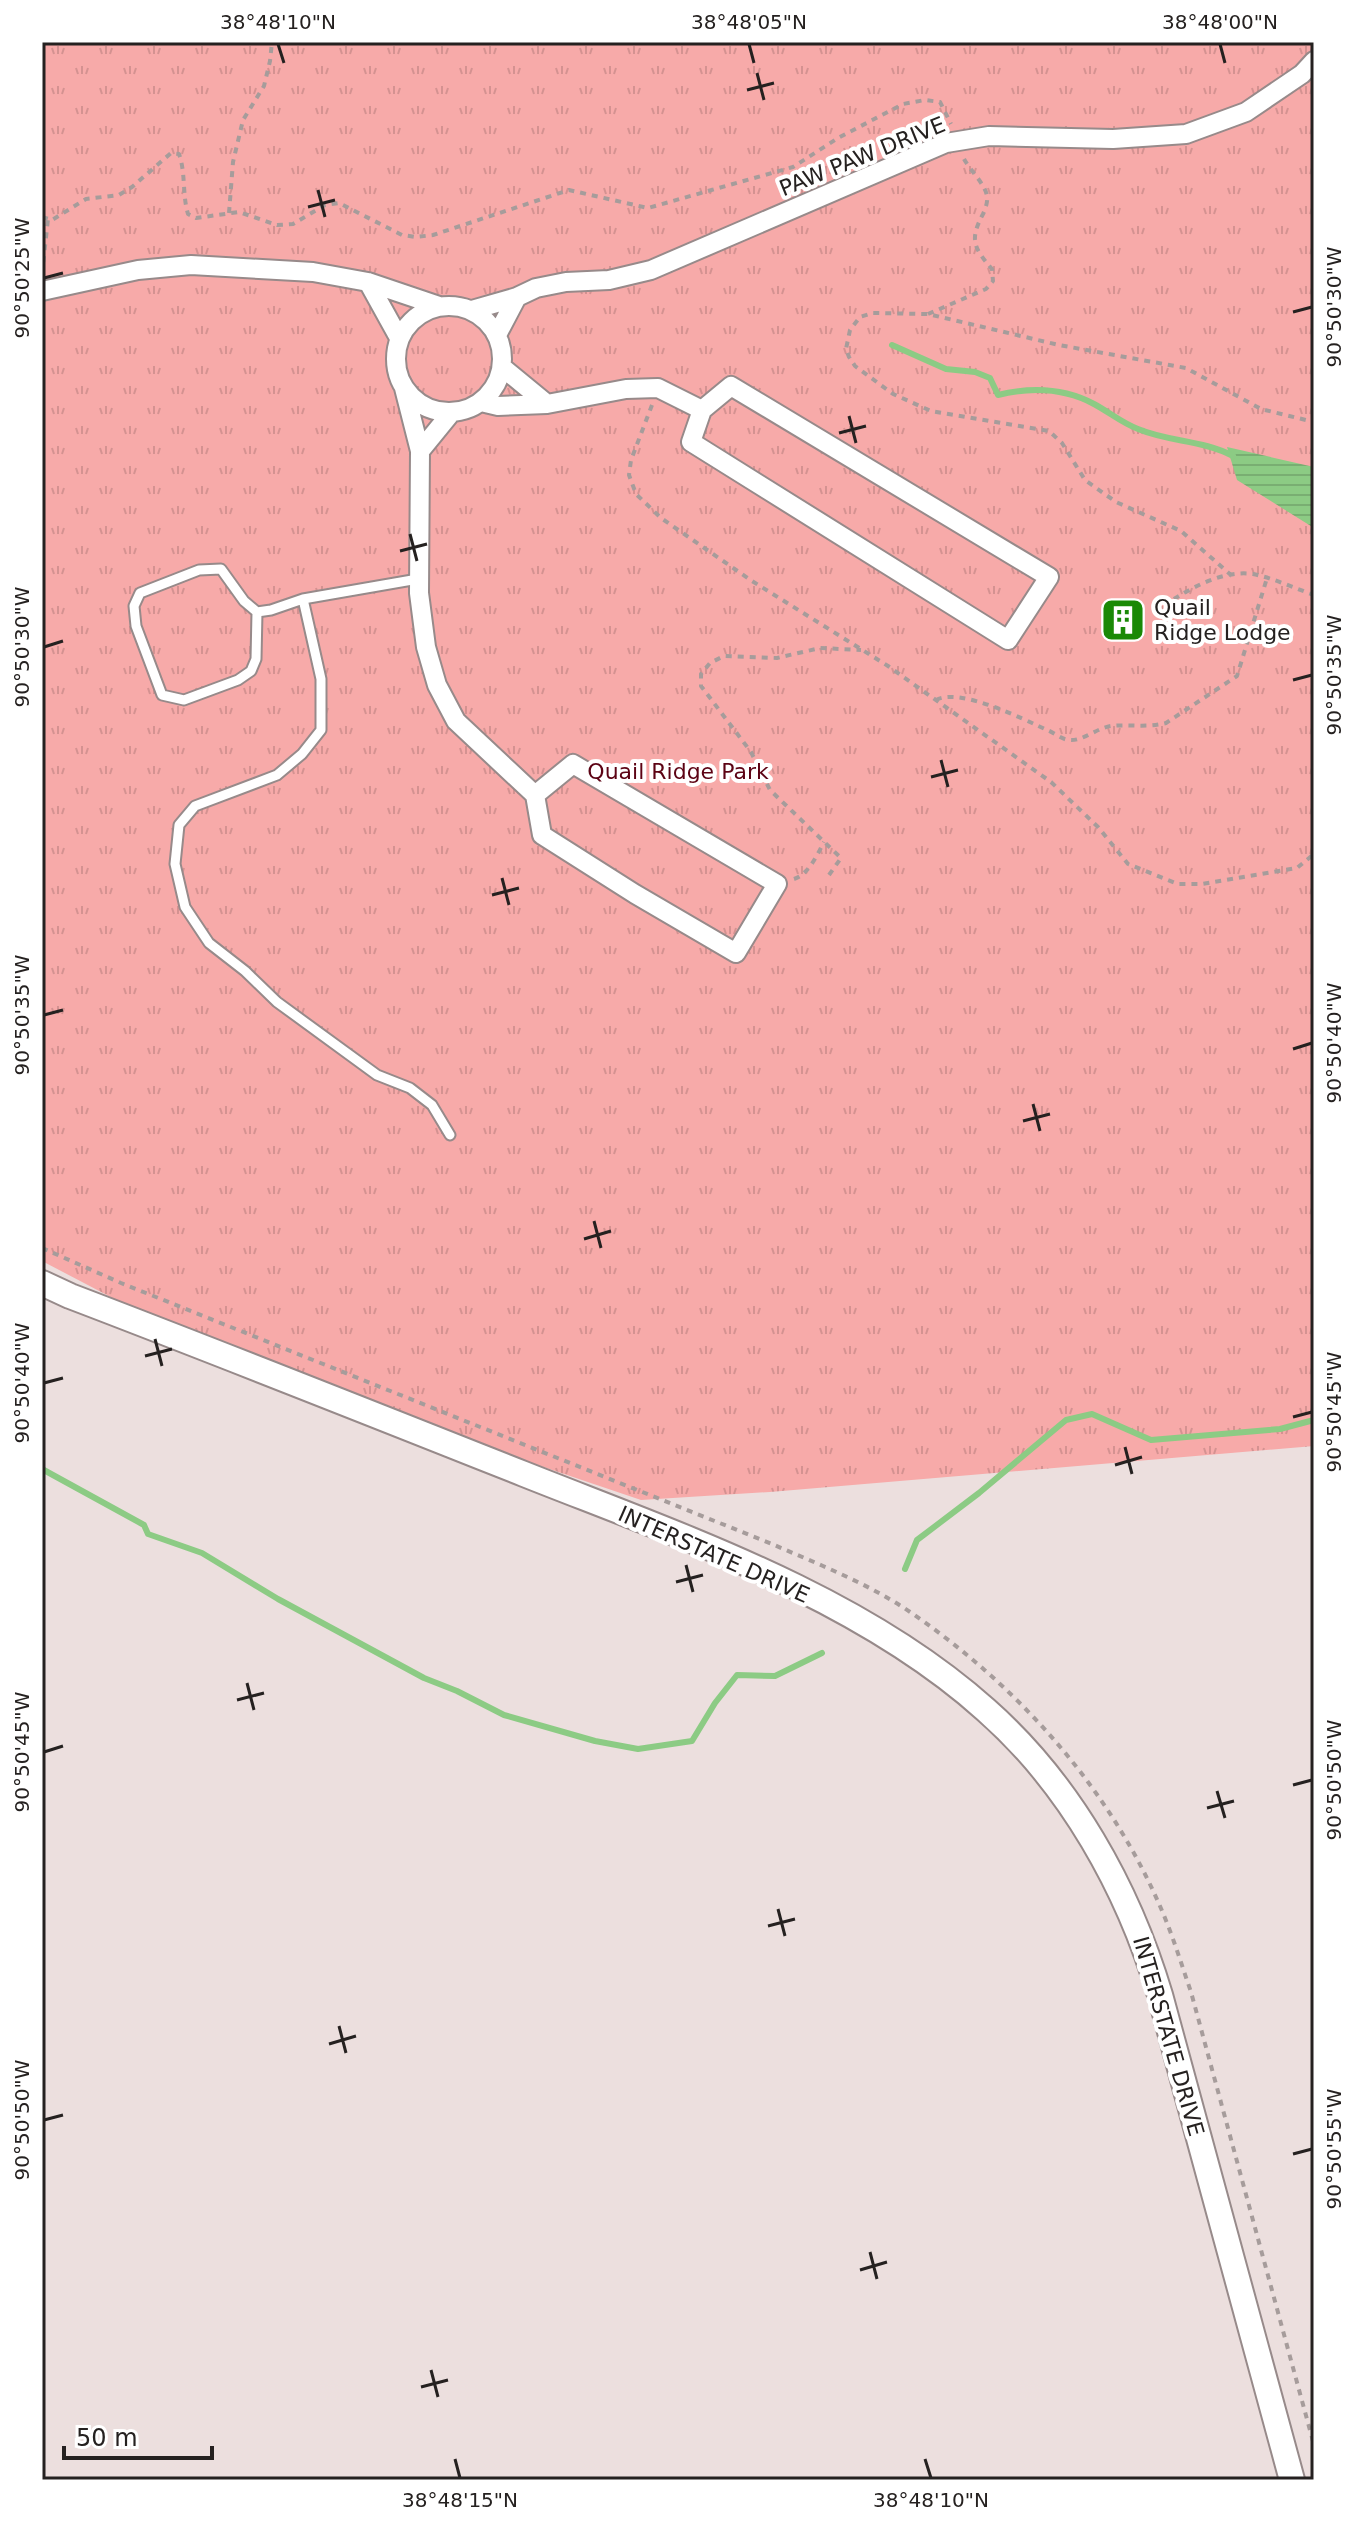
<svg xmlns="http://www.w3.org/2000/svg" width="1356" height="2522" viewBox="0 0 1356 2522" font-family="'DejaVu Sans',sans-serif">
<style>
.park{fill:url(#park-tufts)}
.water{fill:url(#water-rules)}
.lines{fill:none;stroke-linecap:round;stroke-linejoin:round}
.stream{stroke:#8ccb84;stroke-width:6}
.lane-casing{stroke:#978a8a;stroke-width:13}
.street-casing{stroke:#978a8a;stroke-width:22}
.secondary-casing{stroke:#978a8a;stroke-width:28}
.path{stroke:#a69c9b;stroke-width:4;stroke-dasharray:6 6;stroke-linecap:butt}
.lane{stroke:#fff;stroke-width:9}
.street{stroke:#fff;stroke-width:18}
.secondary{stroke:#fff;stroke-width:24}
.ticks{fill:none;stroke:#252120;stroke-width:3}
.labels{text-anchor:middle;stroke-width:8;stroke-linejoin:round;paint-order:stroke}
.street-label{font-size:22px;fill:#252120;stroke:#fff}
.poi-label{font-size:22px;fill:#252120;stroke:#fff;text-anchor:start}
.park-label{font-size:22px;fill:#5c0314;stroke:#fff}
.neatline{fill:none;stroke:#252120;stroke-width:3}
.ticks-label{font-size:20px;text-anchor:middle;fill:#252120}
</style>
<defs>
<pattern id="park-tufts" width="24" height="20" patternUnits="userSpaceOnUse" patternTransform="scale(2)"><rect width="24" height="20" fill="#f7aaa9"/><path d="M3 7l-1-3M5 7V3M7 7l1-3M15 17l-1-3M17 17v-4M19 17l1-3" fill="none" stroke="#d49291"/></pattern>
<pattern id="water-rules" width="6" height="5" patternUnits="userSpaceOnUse" patternTransform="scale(2)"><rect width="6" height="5" fill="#8ccb84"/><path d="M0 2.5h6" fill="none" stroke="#79ae72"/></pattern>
</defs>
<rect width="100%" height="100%" fill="#ecdfde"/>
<!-- park -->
<path class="park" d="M 42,42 L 1314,42 L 1314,1446 L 770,1492 L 641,1500 L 455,1437 L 145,1315 L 42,1261 Z"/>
<!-- water -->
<path class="water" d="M 1227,447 L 1314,467 L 1314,528 L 1237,480 Z"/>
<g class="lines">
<!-- stream -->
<path class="stream" d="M 892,345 L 946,369 L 975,372 L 990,378 L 998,395 C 1031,387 1064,388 1094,404 C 1109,412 1122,423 1138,429 C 1169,442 1203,440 1233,456
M 42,1469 L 144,1525 L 148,1534 L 202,1553 L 278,1599 L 424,1678 L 457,1691 L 504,1715 L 595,1741 L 638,1749 L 692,1741 L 715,1703 L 737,1675 L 775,1676 L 822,1653
M 905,1569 L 917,1540 L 979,1493 L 1066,1420 L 1092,1414 L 1151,1440 L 1280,1429 L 1314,1420"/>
<!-- lane casing -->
<g class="lane-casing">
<path id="lane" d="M 303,599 L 321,679 L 321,730 L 302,754 L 277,775 L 195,806 L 179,825 L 175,864 L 185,907 L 209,943 L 245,971 L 277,1002 L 377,1075 L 410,1088 L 432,1105 L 450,1135
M 257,612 L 256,659 L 251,671 L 238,680 L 184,700 L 162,695 L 136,626 L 134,606 L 140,593 L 199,570 L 221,569 L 244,601 L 257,612 L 271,610 L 303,599 L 418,579"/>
</g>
<!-- street casing -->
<g class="street-casing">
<path id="street" d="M 368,282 L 399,338
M 42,291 L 138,270 L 191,265 L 313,272 L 368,282 L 439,306
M396 359a53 53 0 1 1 106 0a53 53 0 1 1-106 0Z
M 472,310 L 517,297 L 536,288 L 566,282 L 609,280 L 651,270 L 946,143 L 989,136 L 1113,139 L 1186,134 L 1246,112 L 1302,74 L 1314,61
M 497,335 L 517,297
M 502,367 L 547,404
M 731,386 L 1049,577 L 1008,640 L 691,442 L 702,410 Z
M 404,388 L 420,451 L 419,593 L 426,647 L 437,685 L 456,721 L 535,795
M 481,402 L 498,406 L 547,404 L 626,389 L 658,388 L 702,410
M 420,451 L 451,413
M 573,764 L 777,884 L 736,953 L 635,894 L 542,835 L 535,795 Z"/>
</g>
<!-- secondary casing -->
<g class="secondary-casing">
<path id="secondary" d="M 42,1283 L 70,1296 C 222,1354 373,1414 524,1474 C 680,1536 859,1596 986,1710 C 1070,1784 1128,1888 1160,1995 L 1292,2480"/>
</g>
<!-- path -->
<path class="path" d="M 229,213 L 233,162 L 243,120 L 264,86 L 270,61 L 272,42
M 42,217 L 52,220 L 86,199 L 119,195 L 132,187 L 171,153 L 179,154 C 186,174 182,194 188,214 L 196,218 L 239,212 L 277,225 L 293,224 L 325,205 L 339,203 L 402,235 L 416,237 L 433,235 L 569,190 L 648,208 L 793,167 L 838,138 L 903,104 L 925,100 L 940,102 L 951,124
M 42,274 L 48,219
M 928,314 L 986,289 L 993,281 L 992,269 C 974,248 969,240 983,214 C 985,210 988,202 987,196 C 985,184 970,170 964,159
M 652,405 L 631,460 L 629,475 L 636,494 L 661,518 L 752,581 L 888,666 L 1051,782 L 1098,827 L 1128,864 L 1178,884 L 1202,884 L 1297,868 L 1314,854
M 1232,576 L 1181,531 L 1116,502 L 1085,480 L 1062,443 L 1049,431 L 931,411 L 893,394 L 855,366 L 849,357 L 846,349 L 850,330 L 860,317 L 873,313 L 928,314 L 1059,345 L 1186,368 L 1261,409 L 1314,422
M 1174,599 C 1196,585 1226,570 1253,574 C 1273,578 1294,588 1314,595
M 936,700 C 960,687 1023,719 1047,730 C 1055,733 1062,740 1070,740 C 1083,741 1097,728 1111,726 C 1129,724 1147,728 1166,723 L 1237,676 L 1267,578
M 829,875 L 841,858 L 770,790 L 751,752 L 701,686 L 701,674 L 710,663 L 724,656 L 777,658 L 820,648 L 861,650
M 794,879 C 809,874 817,855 824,842
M 42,1248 L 121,1283 L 772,1544 C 820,1565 870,1584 913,1614 C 1024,1691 1117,1797 1167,1923 C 1176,1946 1183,1969 1191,1992 L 1314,2445"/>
<!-- lane -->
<use href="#lane" class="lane"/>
<!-- street -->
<use href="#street" class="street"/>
<!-- secondary -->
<use href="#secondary" class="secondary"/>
</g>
<!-- ticks -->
<path class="ticks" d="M 278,44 L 284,63M 749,44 L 754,63M 1220,44 L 1225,63M 757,73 L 764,100M 747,90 L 774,83M 318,190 L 325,217M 308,207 L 335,200M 44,278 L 63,273M 1293,312 L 1312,307M 849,416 L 856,443M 839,433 L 866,426M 410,534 L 417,561M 400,551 L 427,544M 44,647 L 63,641M 1293,680 L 1312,675M 941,760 L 948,787M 931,777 L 958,770M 502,878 L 509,905M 492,895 L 519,888M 44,1015 L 63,1010M 1293,1049 L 1312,1043M 1033,1104 L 1040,1131M 1023,1121 L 1050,1114M 594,1221 L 601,1248M 584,1239 L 611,1231M 155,1339 L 162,1366M 145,1356 L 172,1349M 44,1383 L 63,1378M 1293,1417 L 1312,1412M 1125,1447 L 1132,1474M 1115,1465 L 1142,1457M 686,1565 L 693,1592M 676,1582 L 703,1575M 247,1683 L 254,1710M 237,1700 L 264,1693M 44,1752 L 63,1746M 1293,1785 L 1312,1780M 1217,1791 L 1225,1818M 1207,1808 L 1234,1801M 778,1909 L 785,1936M 768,1926 L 795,1919M 339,2026 L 346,2053M 329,2044 L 356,2036M 44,2120 L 63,2115M 1293,2154 L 1312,2149M 870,2252 L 877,2279M 860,2270 L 887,2262M 431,2370 L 438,2397M 421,2387 L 448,2380M 455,2459 L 460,2478M 925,2459 L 931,2478"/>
<!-- icons -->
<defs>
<g id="building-square" transform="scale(2.3)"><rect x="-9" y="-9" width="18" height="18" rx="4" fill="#1a8906" stroke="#fff"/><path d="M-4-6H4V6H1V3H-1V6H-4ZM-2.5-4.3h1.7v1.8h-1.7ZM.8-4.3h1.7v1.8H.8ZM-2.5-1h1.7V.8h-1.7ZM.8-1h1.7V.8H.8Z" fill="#fff"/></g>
</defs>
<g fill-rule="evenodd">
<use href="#building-square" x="1123" y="620"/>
</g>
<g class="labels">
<!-- street labels -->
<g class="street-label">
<text transform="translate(862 156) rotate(-22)" y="8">PAW PAW DRIVE</text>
<text transform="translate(714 1554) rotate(24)" y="8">INTERSTATE DRIVE</text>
<text transform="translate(1169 2036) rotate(74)" y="8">INTERSTATE DRIVE</text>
</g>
<!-- poi labels -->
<g class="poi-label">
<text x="1154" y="615">Quail<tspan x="1154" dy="25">Ridge Lodge</tspan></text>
</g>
<!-- park labels -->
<g class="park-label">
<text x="678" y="779">Quail Ridge Park</text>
</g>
</g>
<!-- border -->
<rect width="1356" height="2522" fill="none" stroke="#ffffff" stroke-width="88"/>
<!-- scale -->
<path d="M64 2446v12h148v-12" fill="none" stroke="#252120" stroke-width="4"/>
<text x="76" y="2446" font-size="24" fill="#252120" stroke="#ffffff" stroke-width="6" paint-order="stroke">50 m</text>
<rect x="44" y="44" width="1268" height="2434" class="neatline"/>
<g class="ticks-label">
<text x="278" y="29">38°48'10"N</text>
<text x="749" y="29">38°48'05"N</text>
<text x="1220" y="29">38°48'00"N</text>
<text transform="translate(22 278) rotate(-90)" y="7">90°50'25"W</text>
<text transform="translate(1334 307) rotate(-90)" y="7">90°50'30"W</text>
<text transform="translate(22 647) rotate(-90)" y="7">90°50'30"W</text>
<text transform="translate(1334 675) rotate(-90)" y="7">90°50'35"W</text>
<text transform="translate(22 1015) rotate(-90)" y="7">90°50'35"W</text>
<text transform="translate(1334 1043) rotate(-90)" y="7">90°50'40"W</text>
<text transform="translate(22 1383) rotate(-90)" y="7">90°50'40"W</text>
<text transform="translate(1334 1412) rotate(-90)" y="7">90°50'45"W</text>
<text transform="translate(22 1752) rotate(-90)" y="7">90°50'45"W</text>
<text transform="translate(1334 1780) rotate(-90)" y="7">90°50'50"W</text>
<text transform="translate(22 2120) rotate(-90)" y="7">90°50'50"W</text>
<text transform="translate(1334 2149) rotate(-90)" y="7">90°50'55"W</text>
<text x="460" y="2507">38°48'15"N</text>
<text x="931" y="2507">38°48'10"N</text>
</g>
</svg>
